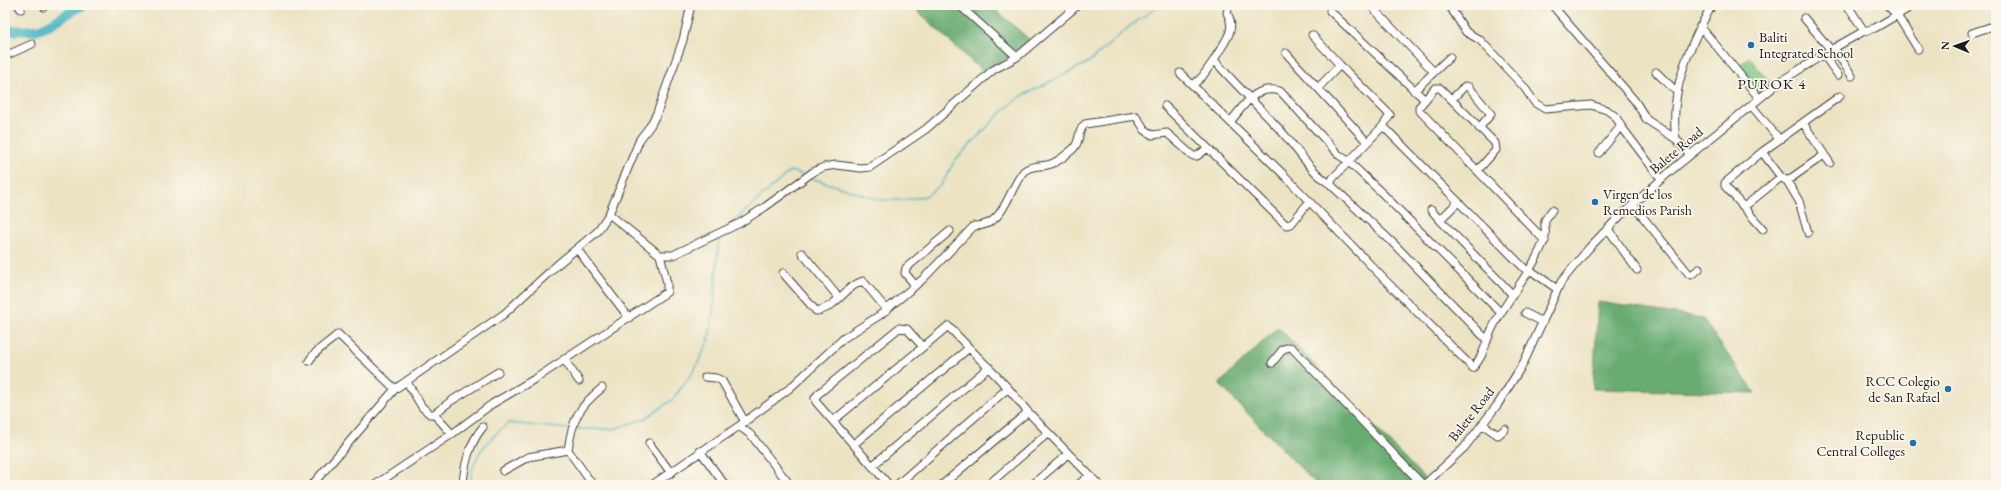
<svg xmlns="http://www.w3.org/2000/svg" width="2001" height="490" viewBox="0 0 2001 490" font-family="'EB Garamond',serif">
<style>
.green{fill:#80c885;stroke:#4e7250}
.forest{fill:#68ac72;stroke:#426447}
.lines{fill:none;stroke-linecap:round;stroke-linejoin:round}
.stream{stroke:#48b7c2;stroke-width:1.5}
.river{stroke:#48b7c2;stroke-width:10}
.minor-casing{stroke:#3b3a35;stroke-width:9}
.minor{stroke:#fff;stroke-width:7}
.poi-dot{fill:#1f6fb2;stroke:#fbf7ec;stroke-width:1.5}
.labels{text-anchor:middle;stroke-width:3.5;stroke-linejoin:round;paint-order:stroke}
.poi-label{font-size:14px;fill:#1c1c1c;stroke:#fbf7ec;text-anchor:start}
.street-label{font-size:14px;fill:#1c1c1c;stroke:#fbf7ec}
.neighbourhood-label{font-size:15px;letter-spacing:1px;fill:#1c1c1c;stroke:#fbf7ec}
</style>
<rect width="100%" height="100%" fill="#fbf7ec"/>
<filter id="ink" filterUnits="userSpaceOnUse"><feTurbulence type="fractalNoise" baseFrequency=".025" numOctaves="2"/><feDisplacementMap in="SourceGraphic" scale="8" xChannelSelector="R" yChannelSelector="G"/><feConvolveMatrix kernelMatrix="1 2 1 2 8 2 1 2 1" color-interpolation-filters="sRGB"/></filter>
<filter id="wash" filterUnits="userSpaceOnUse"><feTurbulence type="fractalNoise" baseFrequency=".012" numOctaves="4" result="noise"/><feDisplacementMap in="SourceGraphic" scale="16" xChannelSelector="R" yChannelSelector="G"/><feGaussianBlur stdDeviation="0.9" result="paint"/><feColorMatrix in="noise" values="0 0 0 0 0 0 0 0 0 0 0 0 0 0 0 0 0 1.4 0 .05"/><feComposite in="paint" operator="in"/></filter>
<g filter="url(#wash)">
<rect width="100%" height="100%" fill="#ece3c3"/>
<!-- green -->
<path class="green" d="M 1749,57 L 1770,83 L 1757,94 L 1736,68 Z"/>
<!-- forest -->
<path class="forest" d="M 911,5 L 990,5 L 1031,41 L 985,74 Z
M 1598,302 L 1702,318 L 1755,393 L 1593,389 Z
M 1278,327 L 1428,482 L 1424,485 L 1317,485 L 1219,384 Z"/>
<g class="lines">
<!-- stream -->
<path class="stream" d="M 811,178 L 880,200 L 903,200 L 926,196 L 941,185 L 956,159 L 1004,110 L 1020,97 L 1089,62 L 1130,26 L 1160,5
M 732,223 L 790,171 L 803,175
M 576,429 L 613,429 L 644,419 L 672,400 L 694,371 L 709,340 L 714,305 L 719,236
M 470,485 C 471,456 488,439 509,423 L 568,429"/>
<!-- river -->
<path class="river" d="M 5,32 C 15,28 26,32 36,30 C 47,29 70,10 84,5"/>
</g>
</g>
<g filter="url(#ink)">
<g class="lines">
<!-- minor casing -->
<g class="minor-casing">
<path id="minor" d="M 18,5 L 21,9
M 43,5 L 44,7
M 959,5 L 1017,57
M 1229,5 L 1227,13 C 1238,31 1222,44 1214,60 C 1236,85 1260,108 1282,132 C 1298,150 1310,171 1330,184
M 1370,5 L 1434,72
M 1449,5 L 1466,32 L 1480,40 L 1524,87 L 1535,103 L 1545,109 L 1591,105 L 1607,110 L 1616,117 L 1621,126 L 1661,179
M 1552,5 L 1635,101 L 1647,120 L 1676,139 L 1690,155
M 1845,5 L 1850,9 L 1864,31
M 1887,5 L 1897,15 L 1918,49
M 1330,11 L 1425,100
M 1804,18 L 1831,50
M 1700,26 L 1759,98
M 1972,33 L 1996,25
M 1312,35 L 1340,65
M 1834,48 L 1852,76
M 1286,53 L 1367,142
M 1823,54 L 1838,75
M 5,56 L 32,44
M 1656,72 L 1677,92
M 1180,73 L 1283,174 L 1382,277 L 1473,368 C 1486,352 1484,345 1492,329 C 1507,298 1532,273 1544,241 C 1547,233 1544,228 1545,220 L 1552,210
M 1193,85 L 1202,77 L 1214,60
M 1318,88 L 1340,65 L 1390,115 L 1383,126 L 1333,178 L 1330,184 L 1393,243 L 1487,340
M 1414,91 L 1450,57
M 1452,99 L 1465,86 L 1469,87 L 1491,114 L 1479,128
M 1751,105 L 1779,139
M 1165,106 L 1286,225 L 1291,224 L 1309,202
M 1230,122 C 1245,105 1255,84 1280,91 L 1339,155 L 1348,161 L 1383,194 L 1501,313
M 1803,123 L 1830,163
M 1383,126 L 1528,272
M 1676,139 C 1669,92 1689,46 1712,5
M 1762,152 L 1781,177 L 1787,181 L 1824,155
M 1599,153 L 1621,126
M 1478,170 L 1496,150 L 1495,143 L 1440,88 L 1435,88 L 1419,107 L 1419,110 L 1545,241
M 1787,181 L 1799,201 L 1808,233
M 1458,202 L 1440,220 L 1512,294
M 1633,205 L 1689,274 L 1691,275 L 1699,269
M 1744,207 L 1781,177
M 1431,210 L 1440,220
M 609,214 L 660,255 L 673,255 L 740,223 L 765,207 L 813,172 L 824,167 L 836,165 L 861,168 L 870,167 L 926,129 L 993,70 L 1017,57 L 1078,5
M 1608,229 L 1637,270
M 1763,229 L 1725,186 L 1725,183 L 1762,152 L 1840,96
M 577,249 L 629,318
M 802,253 L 839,298
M 1530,270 L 1557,289
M 783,273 L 816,311 C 836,309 845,286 863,281 L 887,310
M 915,285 L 905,273 L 906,268 L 950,231
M 1525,313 L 1543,322
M 564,359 L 579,381
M 309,361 C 316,349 328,344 338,334 L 395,389
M 1272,363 L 1283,349 L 1290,347 L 1292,348 L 1423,485
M 705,377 L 716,378 L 722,381 L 745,422
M 407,382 L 422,407 L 430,414 L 434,414 L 451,401 L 498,372
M 434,414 L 452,434
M 833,421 L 923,347
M 1482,424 L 1498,435 L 1505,429
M 739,426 L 751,435 L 790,485
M 649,443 L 671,473
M 854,444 L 969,348
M 568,450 C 572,421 578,407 602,388
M 700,451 L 725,485
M 872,466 L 989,367
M 503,471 L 528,457 L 568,450 L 593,485
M 312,485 L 395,389 L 504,314 L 558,264 L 597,232 L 609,214 L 640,139 L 650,126 L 657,113 L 683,40 L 691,5
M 375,485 L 452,434 L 492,404 L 538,377 L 667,292 L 667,283 L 660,255
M 463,485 C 464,465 470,442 483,427
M 652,485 L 739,426 L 790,388 L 844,338 L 880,315 L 923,279 L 974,226 C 1005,227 1008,189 1024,171 C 1032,165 1038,167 1047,165 C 1056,164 1066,155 1073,149 C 1081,142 1077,130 1085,124 L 1136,116 L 1145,130 L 1152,135 L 1167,133 L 1193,156 L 1197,156 L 1208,148
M 889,485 L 816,402 L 815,398 L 818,394 L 899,328 L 907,329 L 923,347 L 948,326 L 1008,388 L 1028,412 L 1099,485
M 897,485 L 1008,388
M 942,485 L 1028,412
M 988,485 L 1048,433
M 1032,485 L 1068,454
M 1078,485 L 1089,476
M 1424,485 L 1464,448 L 1498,404 L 1523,364 L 1561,282 L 1589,248 L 1621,215 L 1673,169 L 1781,81 L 1834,48 L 1864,31 L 1875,28 L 1914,5"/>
</g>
<!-- minor -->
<use href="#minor" class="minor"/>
</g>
</g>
<!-- markers -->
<g class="poi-dot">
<circle cx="1751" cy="45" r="4"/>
<circle cx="1595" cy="202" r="4"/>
<circle cx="1948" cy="389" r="4"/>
<circle cx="1913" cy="443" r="4"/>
</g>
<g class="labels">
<!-- poi labels -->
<g class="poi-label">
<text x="1759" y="42">Baliti<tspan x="1759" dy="16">Integrated School</tspan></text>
<text x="1603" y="199">Virgen de los<tspan x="1603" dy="16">Remedios Parish</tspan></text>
<text x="1940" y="386" text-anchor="end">RCC Colegio<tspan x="1940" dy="16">de San Rafael</tspan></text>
<text x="1905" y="440" text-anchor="end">Republic<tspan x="1905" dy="16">Central Colleges</tspan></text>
</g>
<!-- street labels -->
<g class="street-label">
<text transform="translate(1676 150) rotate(-40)" y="5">Balete Road</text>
<text transform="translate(1471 414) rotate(-52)" y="5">Balete Road</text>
</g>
<!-- neighbourhood labels -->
<g class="neighbourhood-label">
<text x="1772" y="89">PUROK 4</text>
</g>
</g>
<!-- margin -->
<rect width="2001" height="490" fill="none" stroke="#fbf7ec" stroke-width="20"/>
<!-- north arrow -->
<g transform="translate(1955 46) rotate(272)" stroke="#fbf7ec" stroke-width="3" paint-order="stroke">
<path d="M0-3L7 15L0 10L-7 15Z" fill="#1c1c1c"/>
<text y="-6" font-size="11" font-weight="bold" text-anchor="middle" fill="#1c1c1c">N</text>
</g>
</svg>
